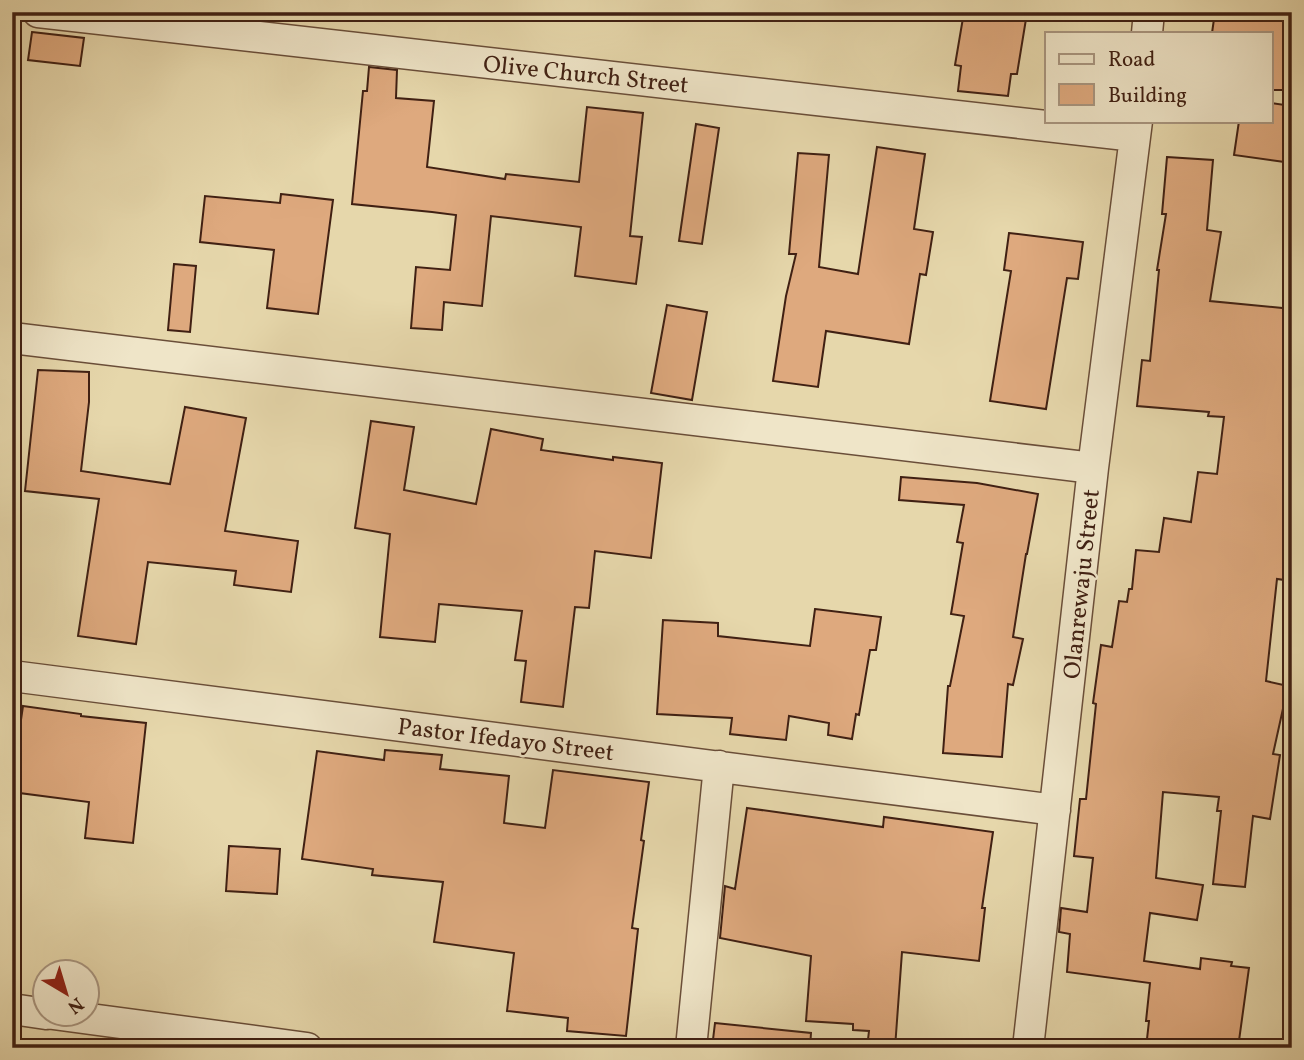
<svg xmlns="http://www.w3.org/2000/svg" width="1304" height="1060" viewBox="0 0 1304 1060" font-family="Vollkorn,serif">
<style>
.building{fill:#dea97e;stroke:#402013;stroke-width:2}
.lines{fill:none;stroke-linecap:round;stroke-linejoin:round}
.street-casing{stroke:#6a4e39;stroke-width:33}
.street{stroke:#efe5c8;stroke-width:30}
.labels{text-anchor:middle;stroke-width:5;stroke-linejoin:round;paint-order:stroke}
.street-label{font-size:24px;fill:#402013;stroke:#efe5c8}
</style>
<rect width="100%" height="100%" fill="#e6d7ab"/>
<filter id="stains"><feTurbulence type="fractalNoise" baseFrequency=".00286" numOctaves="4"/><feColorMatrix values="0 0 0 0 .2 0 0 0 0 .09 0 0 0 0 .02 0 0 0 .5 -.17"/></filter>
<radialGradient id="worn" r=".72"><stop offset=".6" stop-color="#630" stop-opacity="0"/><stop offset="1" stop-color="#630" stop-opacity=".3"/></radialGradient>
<!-- building -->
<path class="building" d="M 964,12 L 981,12 L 1026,19 L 1017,74 L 1011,74 L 1008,96 L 958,91 L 961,66 L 955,65 Z
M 1215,12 L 1292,12 L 1292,30 L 1285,90 L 1271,90 L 1271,33 L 1212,33 Z
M 32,32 L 84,38 L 80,66 L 28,60 Z
M 369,67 L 397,70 L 396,98 L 434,101 L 427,167 L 505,179 L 506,174 L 579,182 L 587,107 L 643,113 L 630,236 L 642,237 L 636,284 L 575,276 L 581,227 L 491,216 L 482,306 L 444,302 L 442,330 L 411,328 L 416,267 L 450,270 L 456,215 L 432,212 L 352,204 L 363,91 L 367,91 Z
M 1271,103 L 1292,106 L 1292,163 L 1234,155 L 1239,121 L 1271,121 Z
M 696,124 L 719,128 L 702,244 L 679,241 Z
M 877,147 L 925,154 L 914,229 L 933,232 L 926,275 L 920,274 L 909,344 L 826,331 L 818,387 L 773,381 L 786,296 L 796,254 L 789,254 L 798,153 L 829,155 L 819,267 L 858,274 Z
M 1167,157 L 1213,160 L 1207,230 L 1221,232 L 1210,301 L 1292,309 L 1292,581 L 1277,579 L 1266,681 L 1288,686 L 1273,754 L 1280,755 L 1270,819 L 1253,816 L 1245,887 L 1213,884 L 1221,811 L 1217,811 L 1219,797 L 1163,792 L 1156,878 L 1203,885 L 1197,920 L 1150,913 L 1144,961 L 1200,969 L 1201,958 L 1232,962 L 1231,966 L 1249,968 L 1238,1048 L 1146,1048 L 1149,1021 L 1146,1021 L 1150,983 L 1067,972 L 1070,934 L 1059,932 L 1061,908 L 1087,912 L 1093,858 L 1074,856 L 1080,799 L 1086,799 L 1096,704 L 1093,703 L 1101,645 L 1112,647 L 1119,601 L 1127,602 L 1129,589 L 1132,589 L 1136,550 L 1159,552 L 1164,518 L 1191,522 L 1198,472 L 1217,474 L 1224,417 L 1208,416 L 1209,412 L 1137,406 L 1142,360 L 1150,361 L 1159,270 L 1157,270 L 1166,214 L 1162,214 Z
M 281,194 L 333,200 L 318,314 L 267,308 L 274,250 L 200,242 L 205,196 L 280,203 Z
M 1009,233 L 1083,242 L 1078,279 L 1067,278 L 1046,409 L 990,401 L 1011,271 L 1004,270 Z
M 174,264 L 196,266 L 190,332 L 168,330 Z
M 667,305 L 707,312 L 692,400 L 651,393 Z
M 38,370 L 89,372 L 89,402 L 81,471 L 170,484 L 185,407 L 246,418 L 225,531 L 298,541 L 291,592 L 234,585 L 236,571 L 148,562 L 136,644 L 78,636 L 99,499 L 25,491 Z
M 371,421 L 414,427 L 404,490 L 476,504 L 491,429 L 543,439 L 541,450 L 613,460 L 613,457 L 662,463 L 651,558 L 595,551 L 589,608 L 575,607 L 563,707 L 521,702 L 526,661 L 515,660 L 522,611 L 439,604 L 435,642 L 380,637 L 390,534 L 355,528 Z
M 901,477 L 977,483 L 1038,494 L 1027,554 L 1026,554 L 1013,637 L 1023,639 L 1013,685 L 1008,684 L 1002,757 L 943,753 L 948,686 L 950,686 L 964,616 L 951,614 L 963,543 L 957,542 L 964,505 L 899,500 Z
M 815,609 L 881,617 L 876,650 L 870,650 L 859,715 L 856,714 L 852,739 L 828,735 L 829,723 L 789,716 L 786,740 L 730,734 L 732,718 L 657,714 L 663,620 L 718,623 L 718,636 L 810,646 Z
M 23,706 L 81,714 L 81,716 L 146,723 L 133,843 L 85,838 L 89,802 L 12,792 L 12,781 Z
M 385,750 L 442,755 L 440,769 L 509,776 L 504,823 L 545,828 L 553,770 L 649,782 L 641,840 L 644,841 L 632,928 L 638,929 L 626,1036 L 567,1031 L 568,1018 L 507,1011 L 514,953 L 434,942 L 443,882 L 372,875 L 373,869 L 302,859 L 317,751 L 384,760 Z
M 747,808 L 883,827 L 884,817 L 993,832 L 982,908 L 985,908 L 979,961 L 902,952 L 895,1048 L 867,1048 L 869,1031 L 853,1030 L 853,1024 L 806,1021 L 811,956 L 720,938 L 725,886 L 735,889 Z
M 229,846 L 280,849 L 277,894 L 226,891 Z
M 715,1023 L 811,1033 L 810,1048 L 712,1048 Z"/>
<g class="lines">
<!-- street casing -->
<g class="street-casing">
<path id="street" d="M 38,12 L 1135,136
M 1147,33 L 1149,12
M 12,338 L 1093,468
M 12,676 L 1055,810
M 12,1009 L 46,1014
M 53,1014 L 307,1048
M 691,1048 L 719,766
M 1028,1048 L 1093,468 L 1137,121"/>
</g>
<!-- street -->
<use href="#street" class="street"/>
</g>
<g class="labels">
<!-- street labels -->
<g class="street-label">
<text transform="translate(586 74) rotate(6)" y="8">Olive Church Street</text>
<text transform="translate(1081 584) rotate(-84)" y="8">Olanrewaju Street</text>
<text transform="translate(506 739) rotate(7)" y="8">Pastor Ifedayo Street</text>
</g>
</g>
<!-- margin -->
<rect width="1304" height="1060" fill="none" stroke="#e6d7ab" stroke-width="42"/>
<rect x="14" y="14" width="1276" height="1032" fill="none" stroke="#402013" stroke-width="3.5"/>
<rect x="21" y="21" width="1262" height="1018" fill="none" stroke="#402013" stroke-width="2"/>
<!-- legend -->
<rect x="1045" y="32" width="228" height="91" fill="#efe5c8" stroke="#a99680" stroke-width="2"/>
<rect x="1059" y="54" width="35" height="10" fill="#efe5c8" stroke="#a99680" stroke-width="2"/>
<text x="1108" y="66" font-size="21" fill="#402013">Road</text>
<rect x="1059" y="84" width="35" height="21" fill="#dea97e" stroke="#a99680" stroke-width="2"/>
<text x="1108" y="102" font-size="21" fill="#402013">Building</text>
<!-- north arrow -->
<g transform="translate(66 993) rotate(142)"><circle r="33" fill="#efe5c8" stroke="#a99680" stroke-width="2"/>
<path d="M0-5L12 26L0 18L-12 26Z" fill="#8f2418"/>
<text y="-10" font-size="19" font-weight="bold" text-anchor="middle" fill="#402013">N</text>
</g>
<rect width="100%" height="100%" filter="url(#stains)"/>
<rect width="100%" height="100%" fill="url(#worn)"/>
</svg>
